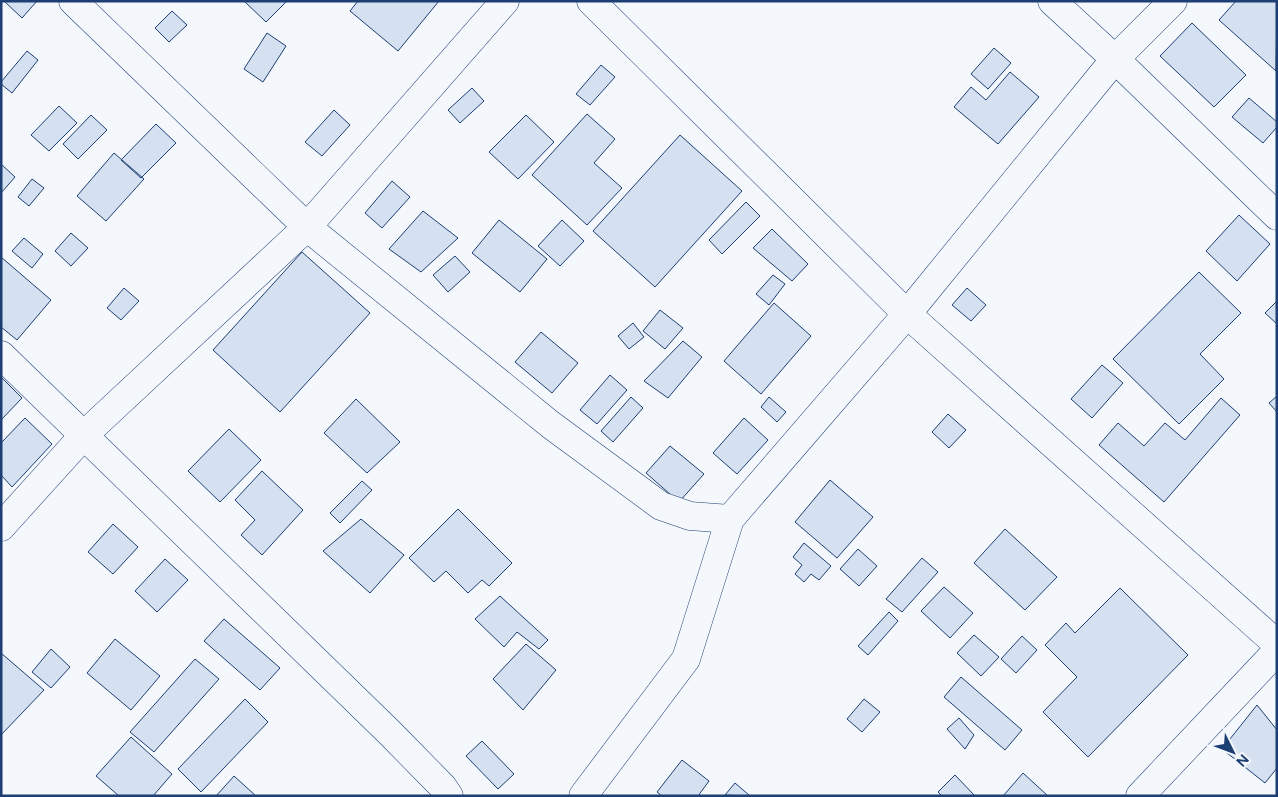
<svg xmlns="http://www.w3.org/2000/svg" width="1278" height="797" viewBox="0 0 1278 797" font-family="Figtree,sans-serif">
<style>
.building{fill:#d5e0f0;stroke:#1d3f73}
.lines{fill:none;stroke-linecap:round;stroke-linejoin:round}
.street-casing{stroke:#1d3f73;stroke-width:29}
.secondary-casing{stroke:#1d3f73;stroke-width:29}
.street{stroke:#f4f7fb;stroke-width:28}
.secondary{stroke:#f4f7fb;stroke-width:28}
</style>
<rect width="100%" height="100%" fill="#f4f7fb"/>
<!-- building -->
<path class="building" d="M 4,1 L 37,1 L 22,18 Z
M 244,1 L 287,1 L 266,22 Z
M 358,1 L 439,1 L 398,51 L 350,11 Z
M 1236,1 L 1277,1 L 1276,71 L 1219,20 Z
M 172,11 L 187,25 L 169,42 L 155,28 Z
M 1192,23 L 1246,75 L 1214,107 L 1160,56 Z
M 267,33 L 286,46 L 263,82 L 244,69 Z
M 994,48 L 1011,63 L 988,89 L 971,74 Z
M 27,51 L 38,60 L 12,93 L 1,84 L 1,82 Z
M 601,65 L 615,77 L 590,105 L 576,94 Z
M 1010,72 L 1039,97 L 998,144 L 954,107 L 971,87 L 986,100 Z
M 472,88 L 484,101 L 460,123 L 448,110 Z
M 1249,98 L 1277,122 L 1277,127 L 1263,143 L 1232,117 Z
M 59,106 L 77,123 L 49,151 L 31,135 Z
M 334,110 L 350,125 L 322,156 L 305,142 Z
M 587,114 L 615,139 L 594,163 L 622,188 L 587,225 L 532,175 Z
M 91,115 L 107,130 L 78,159 L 63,144 Z
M 526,115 L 554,142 L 518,179 L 489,152 Z
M 156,124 L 176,143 L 141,178 L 121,160 Z
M 680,135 L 742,191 L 655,287 L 593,231 Z
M 114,153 L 144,179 L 106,221 L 77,196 Z
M 1,164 L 15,177 L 1,193 Z
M 32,179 L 44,188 L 29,206 L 18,197 Z
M 392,181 L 410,197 L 382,228 L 365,213 Z
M 746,202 L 760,216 L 722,254 L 709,240 Z
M 423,211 L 458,238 L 421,272 L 389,249 Z
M 1239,215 L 1270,244 L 1237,281 L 1206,251 Z
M 499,220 L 547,259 L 520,292 L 472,253 Z
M 562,220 L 584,241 L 560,266 L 538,246 Z
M 772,229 L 808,264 L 792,281 L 753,248 Z
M 71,233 L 88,248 L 71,266 L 55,251 Z
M 24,238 L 43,254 L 32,268 L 12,251 Z
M 302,252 L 370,313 L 280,412 L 213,350 Z
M 455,256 L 470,272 L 448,292 L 433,275 Z
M 1,257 L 51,300 L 17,340 L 1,327 Z
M 1199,272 L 1241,313 L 1200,354 L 1224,379 L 1179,424 L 1113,359 Z
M 773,275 L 785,284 L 769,305 L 756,294 Z
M 124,288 L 139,301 L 121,320 L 107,308 Z
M 967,288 L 986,305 L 971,321 L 952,305 Z
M 1277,301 L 1277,324 L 1265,313 Z
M 774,303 L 811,336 L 761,394 L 724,361 Z
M 660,310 L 683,328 L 665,349 L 643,331 Z
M 633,323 L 644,337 L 629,349 L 618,336 Z
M 541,332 L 578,363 L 552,393 L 515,362 Z
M 683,341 L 702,357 L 668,398 L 644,381 Z
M 1102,365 L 1123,383 L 1092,418 L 1071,399 Z
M 610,375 L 627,390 L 597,424 L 580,410 Z
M 1,377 L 22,398 L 1,420 Z
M 1277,396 L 1277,412 L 1269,403 Z
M 631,397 L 643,408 L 613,442 L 601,431 Z
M 769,397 L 786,412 L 777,422 L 761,407 Z
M 1221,398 L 1240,415 L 1164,502 L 1099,445 L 1118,423 L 1144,446 L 1165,423 L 1185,440 Z
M 356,399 L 400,442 L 367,473 L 324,433 Z
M 948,414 L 966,430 L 949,448 L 932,432 Z
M 25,418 L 52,444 L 12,487 L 1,475 L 1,443 Z
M 744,418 L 768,440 L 737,474 L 713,453 Z
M 229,429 L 261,460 L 220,502 L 188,471 Z
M 670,446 L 704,474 L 679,502 L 646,473 Z
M 262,471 L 303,510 L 262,555 L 241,535 L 255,520 L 235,500 Z
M 830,480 L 873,517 L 837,558 L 795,522 Z
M 362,481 L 372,490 L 340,523 L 330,513 Z
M 458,509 L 512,563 L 489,586 L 482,580 L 468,593 L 446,571 L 434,582 L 409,558 Z
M 361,519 L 404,555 L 370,593 L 323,551 Z
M 113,524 L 138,547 L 113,574 L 88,552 Z
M 1005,529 L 1057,577 L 1025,610 L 974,563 Z
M 804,543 L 831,566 L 819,580 L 811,574 L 804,582 L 795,574 L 802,565 L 793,557 Z
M 858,549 L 877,566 L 859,586 L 840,569 Z
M 922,558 L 938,572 L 902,612 L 886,599 Z
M 165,559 L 188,580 L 157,612 L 135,591 Z
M 944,587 L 973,613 L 950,638 L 921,611 Z
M 1120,588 L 1188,655 L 1088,757 L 1043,712 L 1077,677 L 1045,645 L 1066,623 L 1075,633 Z
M 500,596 L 548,640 L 539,649 L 517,632 L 504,647 L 475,619 Z
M 889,612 L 898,621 L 868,655 L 858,646 Z
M 224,619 L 280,668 L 260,690 L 204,641 Z
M 974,635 L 999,657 L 981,676 L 957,653 Z
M 1022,636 L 1037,650 L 1016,673 L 1001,659 Z
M 115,639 L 160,676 L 131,710 L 87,673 Z
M 526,644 L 556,670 L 523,710 L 493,679 Z
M 51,649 L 70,667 L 51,688 L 32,672 Z
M 1,653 L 44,690 L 1,735 Z
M 195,659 L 219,679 L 154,752 L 130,732 Z
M 961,677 L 1022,730 L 1005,750 L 944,697 Z
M 245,699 L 268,722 L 201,792 L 178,769 Z
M 864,699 L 880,712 L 862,732 L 847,719 Z
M 1257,705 L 1277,730 L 1277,768 L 1265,783 L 1222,749 Z
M 959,718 L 974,735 L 965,749 L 947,729 Z
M 131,737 L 172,774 L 153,796 L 119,796 L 96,776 Z
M 482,741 L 514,774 L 498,789 L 466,756 Z
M 682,760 L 709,781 L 698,796 L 662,796 L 657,792 Z
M 1023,773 L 1048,796 L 1003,796 Z
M 955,775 L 975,796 L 942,796 L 938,792 Z
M 234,776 L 256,796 L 216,796 Z
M 735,783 L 749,795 L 748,796 L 725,795 Z"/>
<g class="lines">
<!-- street casing -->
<g class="street-casing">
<path id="street" d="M 73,1 L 307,227 L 551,425 L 661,506 L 690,516 L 730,519
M 591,1 L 907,314 L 1277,644
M 1,355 L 389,732 L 443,787 L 449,796
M 1,527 L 85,434 L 307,227 L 505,1
M 583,796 L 686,659 L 730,519 L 907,314 L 1115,59 L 1173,1
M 1140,796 L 1277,651"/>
</g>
<!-- secondary casing -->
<g class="secondary-casing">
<path id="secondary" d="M 1052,1 L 1115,59 L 1277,216"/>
</g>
<!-- street -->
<use href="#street" class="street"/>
<!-- secondary -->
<use href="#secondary" class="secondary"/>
</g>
<!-- border -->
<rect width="1278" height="797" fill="none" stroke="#1d3f73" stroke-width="5"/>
<!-- north arrow -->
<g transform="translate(1233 752) rotate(132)" stroke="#f4f7fb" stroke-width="4" paint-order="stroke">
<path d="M0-4L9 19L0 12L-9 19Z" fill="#1d3f73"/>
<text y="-8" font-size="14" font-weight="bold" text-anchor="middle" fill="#1d3f73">N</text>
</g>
</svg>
